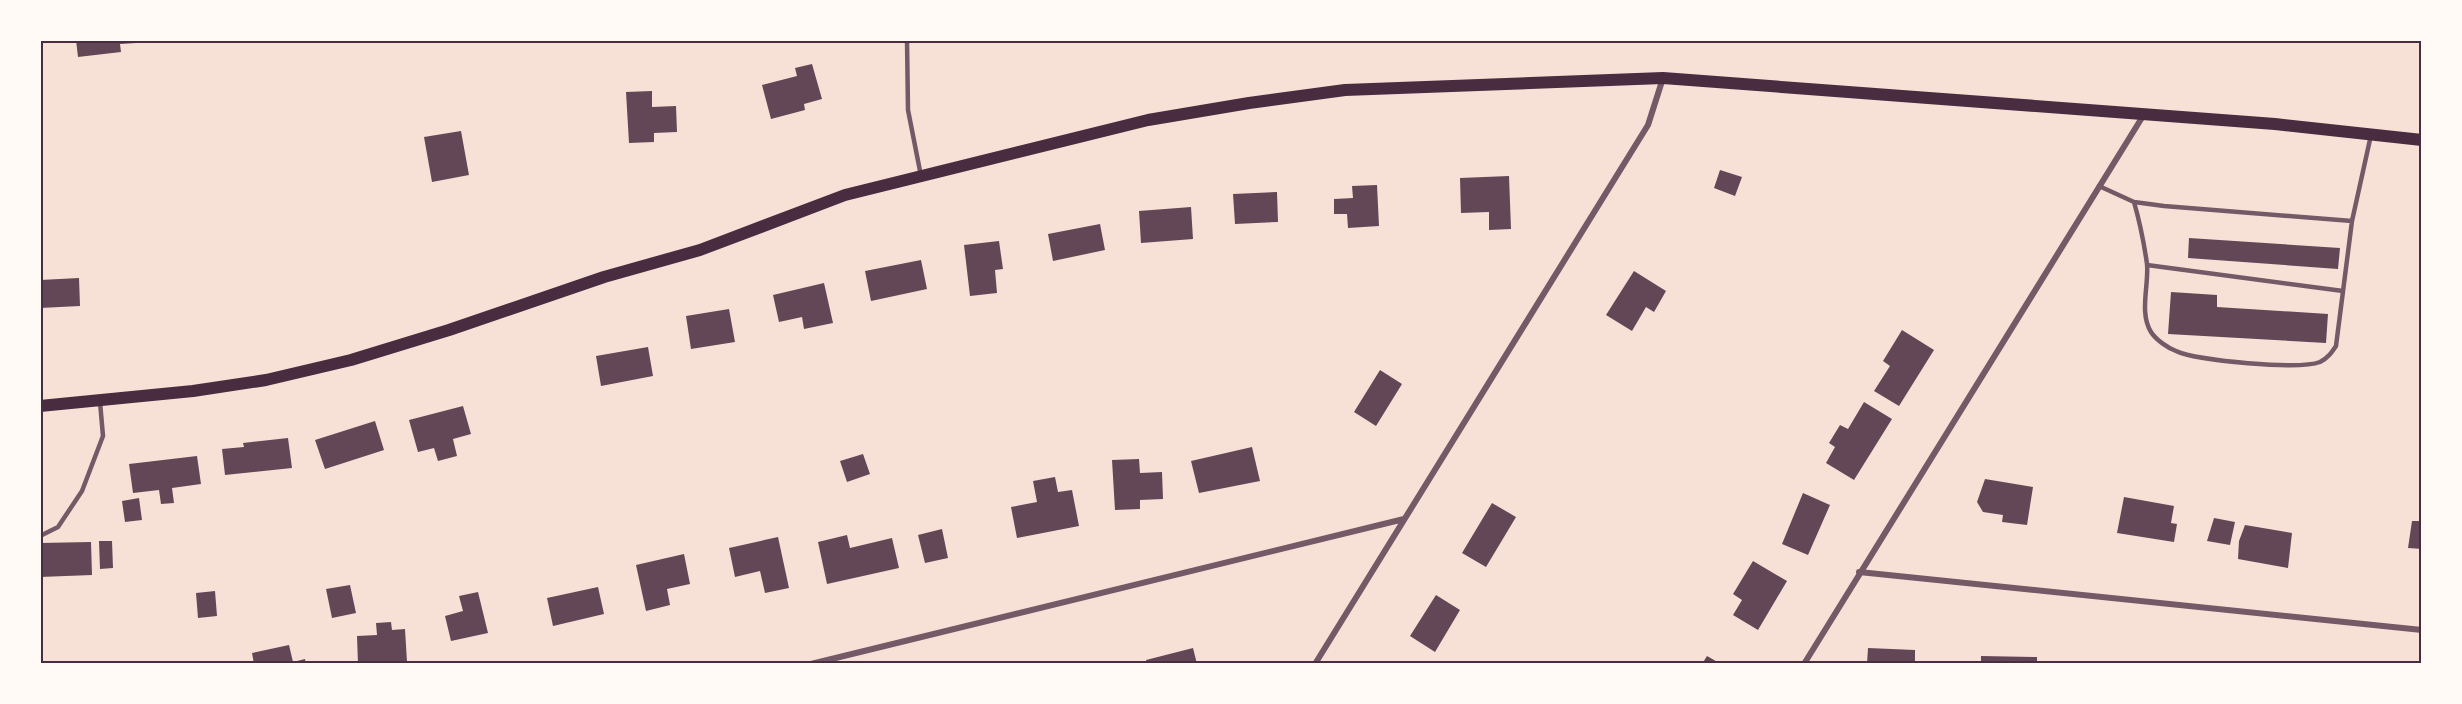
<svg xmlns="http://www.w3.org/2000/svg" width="2462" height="704" font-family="Figtree,sans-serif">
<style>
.building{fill:#644757}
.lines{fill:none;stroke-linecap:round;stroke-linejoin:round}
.service{stroke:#755966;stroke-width:4.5}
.minor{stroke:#755966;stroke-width:6}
.secondary{stroke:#4a2c40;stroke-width:12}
.neatline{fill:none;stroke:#4a2c40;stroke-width:2}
</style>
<rect width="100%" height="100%" fill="#f7e1d7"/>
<path class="building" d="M76 40H136V43L120 44 121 52 78 57Z
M812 64 822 99 804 104 805 110 771 119 762 85 797 76 795 68Z
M652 91V107L676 106 677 132 654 133V142L629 143 626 92Z
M461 131 469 175 432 182 424 137Z
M1720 170 1742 177 1735 196 1714 188Z
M1509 176 1511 229 1489 230V212L1461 213 1460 178Z
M1377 185 1379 226 1348 228 1347 214H1334V199L1353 198 1352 186Z
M1277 192 1278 222 1235 224 1233 194Z
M1191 207 1193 239 1141 243 1139 211Z
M1100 224 1105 250 1053 261 1048 234Z
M2189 238 2340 248 2338 269 2188 258Z
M999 241 1003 269 995 270 997 293 970 296 964 245Z
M921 260 927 289 871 301 865 271Z
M1634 271 1666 291 1654 312 1646 307 1632 331 1606 315Z
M79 278 80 306 40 308V280Z
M824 283 833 323 804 329 802 317 779 322 773 295Z
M2171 292 2217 295V307L2328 314 2326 343 2168 334Z
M729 309 735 342 691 349 686 316Z
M1902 330 1934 350 1899 406 1874 391 1890 366 1883 361Z
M648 347 653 376 601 386 596 356Z
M1380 370 1402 384 1376 426 1354 412Z
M1864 402 1892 419 1854 480 1826 463 1835 447 1829 443 1840 425 1848 429Z
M463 406 471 434 453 439 457 456 438 461 434 448 418 452 409 420Z
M375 421 384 450 325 469 315 440Z
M288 438 292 468 225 475 222 449 244 447 243 443Z
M1252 447 1260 481 1199 493 1191 461Z
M863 454 870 474 847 482 840 461Z
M197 456 201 484 172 488 174 503 161 504 159 490 133 493 129 464Z
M1139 459 1140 473 1162 472 1163 499 1140 500V509L1115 510 1112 460Z
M1055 477 1058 492 1072 490 1079 526 1017 538 1011 507 1037 502 1033 481Z
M1985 479 2033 487 2027 525 2002 522 2003 515 1983 512 1977 502Z
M1803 493 1830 505 1808 555 1782 544Z
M2124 497 2174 506 2171 523 2177 524 2174 542 2117 533Z
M139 498 142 520 125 522 122 501Z
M1492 503 1516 517 1486 567 1462 553Z
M2214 518 2235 522 2230 545 2207 541Z
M2412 521H2422V549L2408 548Z
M2245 525 2292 533 2288 568 2238 559 2239 541Z
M942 529 948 558 925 563 918 535Z
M847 535 850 548 892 538 899 568 827 584 818 542Z
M778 537 789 588 765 593 760 571 735 577 729 548Z
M99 541H112L113 568 100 569Z
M91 542 92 575 40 577V543Z
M684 554 690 584 667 589 670 605 646 611 636 565Z
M1753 561 1787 581 1758 630 1733 615 1742 600 1733 594Z
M350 585 356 613 332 618 326 589Z
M598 587 604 614 553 626 547 598Z
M215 591 217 616 198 618 196 593Z
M478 592 488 633 451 641 445 616 463 611 459 596Z
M1436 595 1460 610 1435 652 1410 636Z
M391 622 392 630 405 629 407 662 358 664 357 636 377 635 376 623Z
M289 645 293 662 305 659 306 664H254L252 653Z
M1193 648 1197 664H1147L1146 660Z
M1868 648 1915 650V664H1867Z
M1707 656 1721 664H1702Z
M1981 656 2037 657V664H1981Z"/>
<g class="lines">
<path class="service" d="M907 40 908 110 921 176
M2099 186 2134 202 2164 206 2352 221 2371 135
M2134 202C2140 223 2144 243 2147 264 2149 285 2139 313 2151 332 2156 340 2168 348 2176 351 2197 361 2299 370 2320 362 2328 358 2332 352 2336 346L2352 221
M2147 265 2343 291
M40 536 58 527 82 491 103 436 100 402"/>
<path class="minor" d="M1859 572 2422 630
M811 664 1404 519
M1315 664 1648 125 1663 78
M1804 664 2143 116"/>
<path class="secondary" d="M40 406 193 391 266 380 351 360 449 330 604 277 700 250 845 195 1148 120 1249 103 1345 90 1663 78 2275 124 2422 140"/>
</g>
<rect width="2462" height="704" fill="none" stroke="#fffaf5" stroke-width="84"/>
<rect x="42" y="42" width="2378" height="620" class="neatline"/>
</svg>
